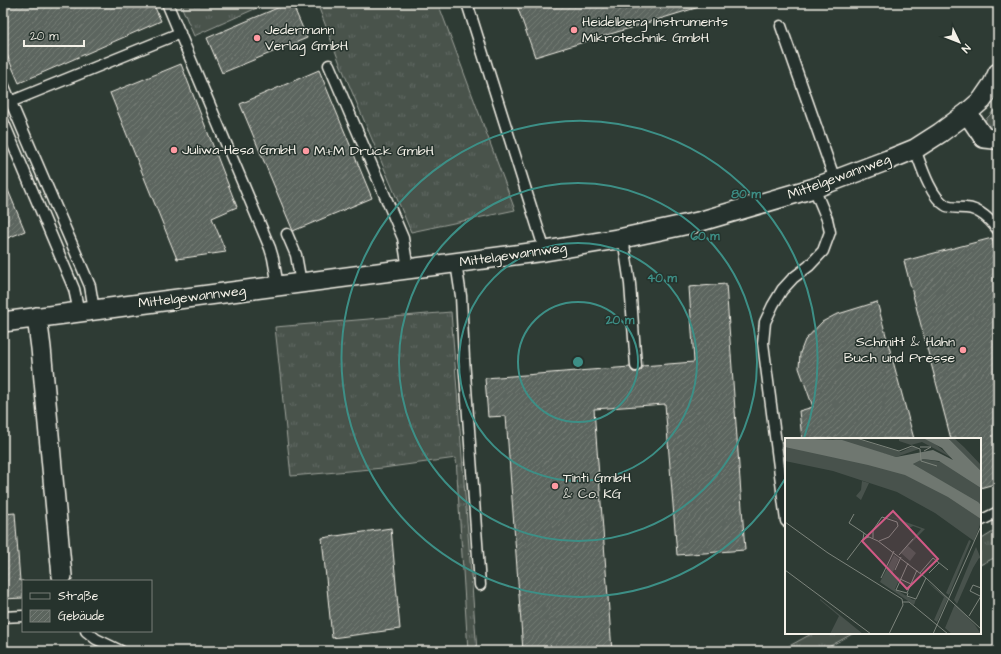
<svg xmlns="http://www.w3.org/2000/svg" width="1001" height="654" font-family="'Architects Daughter',sans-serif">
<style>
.grass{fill:url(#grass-tufts);stroke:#9ea29a}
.building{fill:url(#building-hatch);stroke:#f4f1e8}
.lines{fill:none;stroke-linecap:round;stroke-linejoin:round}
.service-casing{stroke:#f4f1e8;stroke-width:13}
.minor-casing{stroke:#f4f1e8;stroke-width:22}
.service{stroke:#26332d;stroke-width:10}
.minor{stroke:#26332d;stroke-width:19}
.ring{fill:none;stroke:#3d8f86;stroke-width:2}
.poi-dot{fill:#ff9aa2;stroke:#26332d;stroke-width:1.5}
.labels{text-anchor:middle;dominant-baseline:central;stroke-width:3;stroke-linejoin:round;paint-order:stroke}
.poi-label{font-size:14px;fill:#f4f1e8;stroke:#26332d;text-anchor:start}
.street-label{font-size:14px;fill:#f4f1e8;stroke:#26332d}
.inset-road{fill:none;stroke:#7d847c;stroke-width:1}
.view{fill:#d15985;fill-opacity:0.15;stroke:#d15985;stroke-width:2}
.inset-edge{fill:none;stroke:#f4f1e8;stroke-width:2}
.centre{fill:#3d8f86;stroke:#26332d;stroke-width:2}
.ring-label{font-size:12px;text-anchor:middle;font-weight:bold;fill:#3d8f86;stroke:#26332d;stroke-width:3;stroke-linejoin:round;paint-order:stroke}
</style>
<defs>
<pattern id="grass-tufts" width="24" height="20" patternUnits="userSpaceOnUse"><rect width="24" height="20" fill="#48524c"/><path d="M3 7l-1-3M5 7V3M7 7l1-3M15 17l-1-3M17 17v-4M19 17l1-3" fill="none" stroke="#636b66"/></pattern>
<pattern id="building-hatch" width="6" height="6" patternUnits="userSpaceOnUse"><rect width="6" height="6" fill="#5c655e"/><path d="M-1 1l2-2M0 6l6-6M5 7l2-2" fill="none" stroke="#747c75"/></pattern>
</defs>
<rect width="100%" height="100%" fill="#2e3b34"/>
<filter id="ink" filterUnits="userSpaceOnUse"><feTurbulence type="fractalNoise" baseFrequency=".025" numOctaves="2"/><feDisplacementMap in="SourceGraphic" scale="8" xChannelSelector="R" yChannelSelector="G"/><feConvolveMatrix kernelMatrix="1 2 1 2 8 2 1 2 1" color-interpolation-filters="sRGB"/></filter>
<g filter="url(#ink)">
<path class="grass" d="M180 3H268L194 36Z
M317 3H438L515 210 411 232 339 61Z
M998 106V131L989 132 981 125Z
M451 312 477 651H468L456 458 383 468 291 476 275 327Z
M998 529V556L980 565V540Z
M813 633H854L821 651H780Z"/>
<path class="building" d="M3 3H153L161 21 19 83 3 46Z
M289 3H292L307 38 222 73 207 38Z
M516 3H698L699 7 535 57Z
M181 64 237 207 212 218 226 252 177 259 110 93Z
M319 70 372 198 293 231 240 104Z
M3 178 25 231 3 240Z
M992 238 998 260V483L980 488V439H951L904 261Z
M726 284 745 550 677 555 665 404 594 409 612 651H523L506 416 488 417 485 378 630 367 633 372H637L642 369V366L694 362 689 287Z
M877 302 914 439H802L799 411 813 407 799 368 800 353 805 340 822 322 835 315Z
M15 513 20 581H23V598L3 599V514Z
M391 528 400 629 332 638 322 538Z"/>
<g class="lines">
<defs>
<path id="service" d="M167 3 270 248 273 258 278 286
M467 3 545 251
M781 26 835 180
M329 65 403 238 408 269
M3 84 90 286 94 310
M10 102 180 33
M3 121 74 289 79 312
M915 149C921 165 930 196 945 205 950 209 960 207 966 208 980 209 990 220 998 230
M287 234 296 255 301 283
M623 238 630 284 636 366
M456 263 461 296 464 359 480 585
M786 521 763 343 765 322 773 305 782 290 793 278 809 266 823 251 830 232 827 219 814 188
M980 521 998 512
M3 617 23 616
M86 631 96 639 121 651"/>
<path id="minor" d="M967 113 984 138 994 139 998 138
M37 317 41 348 62 576
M3 322 545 251 623 238 698 222 814 188 888 160 915 149 940 133 967 113 982 100 993 84 998 73"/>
</defs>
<use href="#service" class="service-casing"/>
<use href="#minor" class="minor-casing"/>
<use href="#service" class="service"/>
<use href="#minor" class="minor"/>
</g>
</g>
<g class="ring">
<circle cx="578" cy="362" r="60"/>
<circle cx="578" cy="362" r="119"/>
<circle cx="578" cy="362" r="179"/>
<path d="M785 479A238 238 0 1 1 804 438"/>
</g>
<g class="poi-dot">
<circle cx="574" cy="30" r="4"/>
<circle cx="257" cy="38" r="4"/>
<circle cx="174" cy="150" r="4"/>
<circle cx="306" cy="151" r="4"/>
<circle cx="963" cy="350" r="4"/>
<circle cx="555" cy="486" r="4"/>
</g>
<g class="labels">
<g class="poi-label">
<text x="582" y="22">Heidelberg Instruments<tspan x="582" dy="16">Mikrotechnik GmbH</tspan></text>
<text x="265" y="30">Jedermann<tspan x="265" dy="16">Verlag GmbH</tspan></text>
<text x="182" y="150">Juliwa-Hesa GmbH</text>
<text x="314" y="151">M+M Druck GmbH</text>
<text x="955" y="342" text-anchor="end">Schmitt &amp; Hahn<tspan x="955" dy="16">Buch und Presse</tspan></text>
<text x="563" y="478">Tinti GmbH<tspan x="563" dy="16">&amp; Co. KG</tspan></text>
</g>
<g class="street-label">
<text transform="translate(839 177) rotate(-20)">Mittelgewannweg</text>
<text transform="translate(513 255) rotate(-8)">Mittelgewannweg</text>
<text transform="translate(192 297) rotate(-7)">Mittelgewannweg</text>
</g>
</g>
<g transform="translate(785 438)">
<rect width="196" height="196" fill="#2e3b34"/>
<path d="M44 0H69L116 14 129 8 134 11 111 19ZM114 0H139L150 6 169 21 137 4 126 7 114 3ZM163 0H169L179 9 196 27V33ZM96 75 140 91 123 108 131 115 125 123 116 115 136 91 128 88 124 90 119 84ZM184 102 186 103 164 157 161 155ZM191 109 196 121 194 120 188 130 172 166 169 162ZM109 117 114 121 107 136 115 140 110 151 128 162 131 161 129 167 95 144ZM140 142 163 160 152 184 149 182 159 159ZM35 162V161L78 196H45L54 178Z" fill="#48524c"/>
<path d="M138 21 156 24 191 45 196 50V67L128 26ZM77 43 84 45 76 62 71 58 76 52Z" fill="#48524c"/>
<path d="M0 0 77 16 196 72V84L189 103 150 75 112 54 48 33 0 23Z" fill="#48524c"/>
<path d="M170 166 190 187 196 196H167L160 190Z" fill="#48524c"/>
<path d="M0 0 57 2 111 19 148 12 168 22 157 10 138 0H163L196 33V50L154 23 138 21 128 26 193 64 196 67V81L163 59 120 37 83 27 0 9Z" fill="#6f7770"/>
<path class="inset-road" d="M71 0 114 13 127 8 135 11M135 9H146L139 13M135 11 136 23 152 28M69 76 64 85 79 95M0 84 43 115 117 161 118 167 104 196M88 100V92L97 79 112 84 113 88 104 99 94 103M78 101 79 95 84 99M114 117 128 101M62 122 78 101 84 99 93 103 141 140 196 191M123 125 111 152 122 155 132 132M0 132 86 196M110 132 116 119M135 135 148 120 163 132M144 135 154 125M96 140 109 113M115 141 126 146M123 155 122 158 131 161 141 140M195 158 185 153 188 147 196 150M117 164H124L163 196M184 178 196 158M148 196 196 88"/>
<path class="view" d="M108 73 153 121 122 151 77 103Z"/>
<rect width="196" height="196" class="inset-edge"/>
</g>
<circle cx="578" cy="362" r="6" class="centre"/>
<g class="ring-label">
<text x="746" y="198">80 m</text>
<text x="705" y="240">60 m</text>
<text x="662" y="282">40 m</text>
<text x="620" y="324">20 m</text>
</g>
<rect width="1001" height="654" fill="none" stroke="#26332d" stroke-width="16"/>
<rect x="8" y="8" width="985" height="638" fill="none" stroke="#f4f1e8" stroke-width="1.5" filter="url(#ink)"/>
<rect x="22" y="580" width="130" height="52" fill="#26332d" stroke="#787f78"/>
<rect x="30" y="593" width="20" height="6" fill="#26332d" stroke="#787f78"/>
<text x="58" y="600" font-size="12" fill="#f4f1e8">Straße</text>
<rect x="30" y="610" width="20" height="12" fill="url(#building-hatch)" stroke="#787f78"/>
<text x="58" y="620" font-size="12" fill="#f4f1e8">Gebäude</text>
<g transform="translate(959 42) rotate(133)" stroke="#26332d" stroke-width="3" paint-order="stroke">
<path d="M0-3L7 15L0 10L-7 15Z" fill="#f4f1e8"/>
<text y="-6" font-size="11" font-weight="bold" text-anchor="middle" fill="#f4f1e8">N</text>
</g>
<path d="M24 40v6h60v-6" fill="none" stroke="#f4f1e8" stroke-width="2"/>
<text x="30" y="40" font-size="12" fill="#f4f1e8" stroke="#26332d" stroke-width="3" paint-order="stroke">20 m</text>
</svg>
